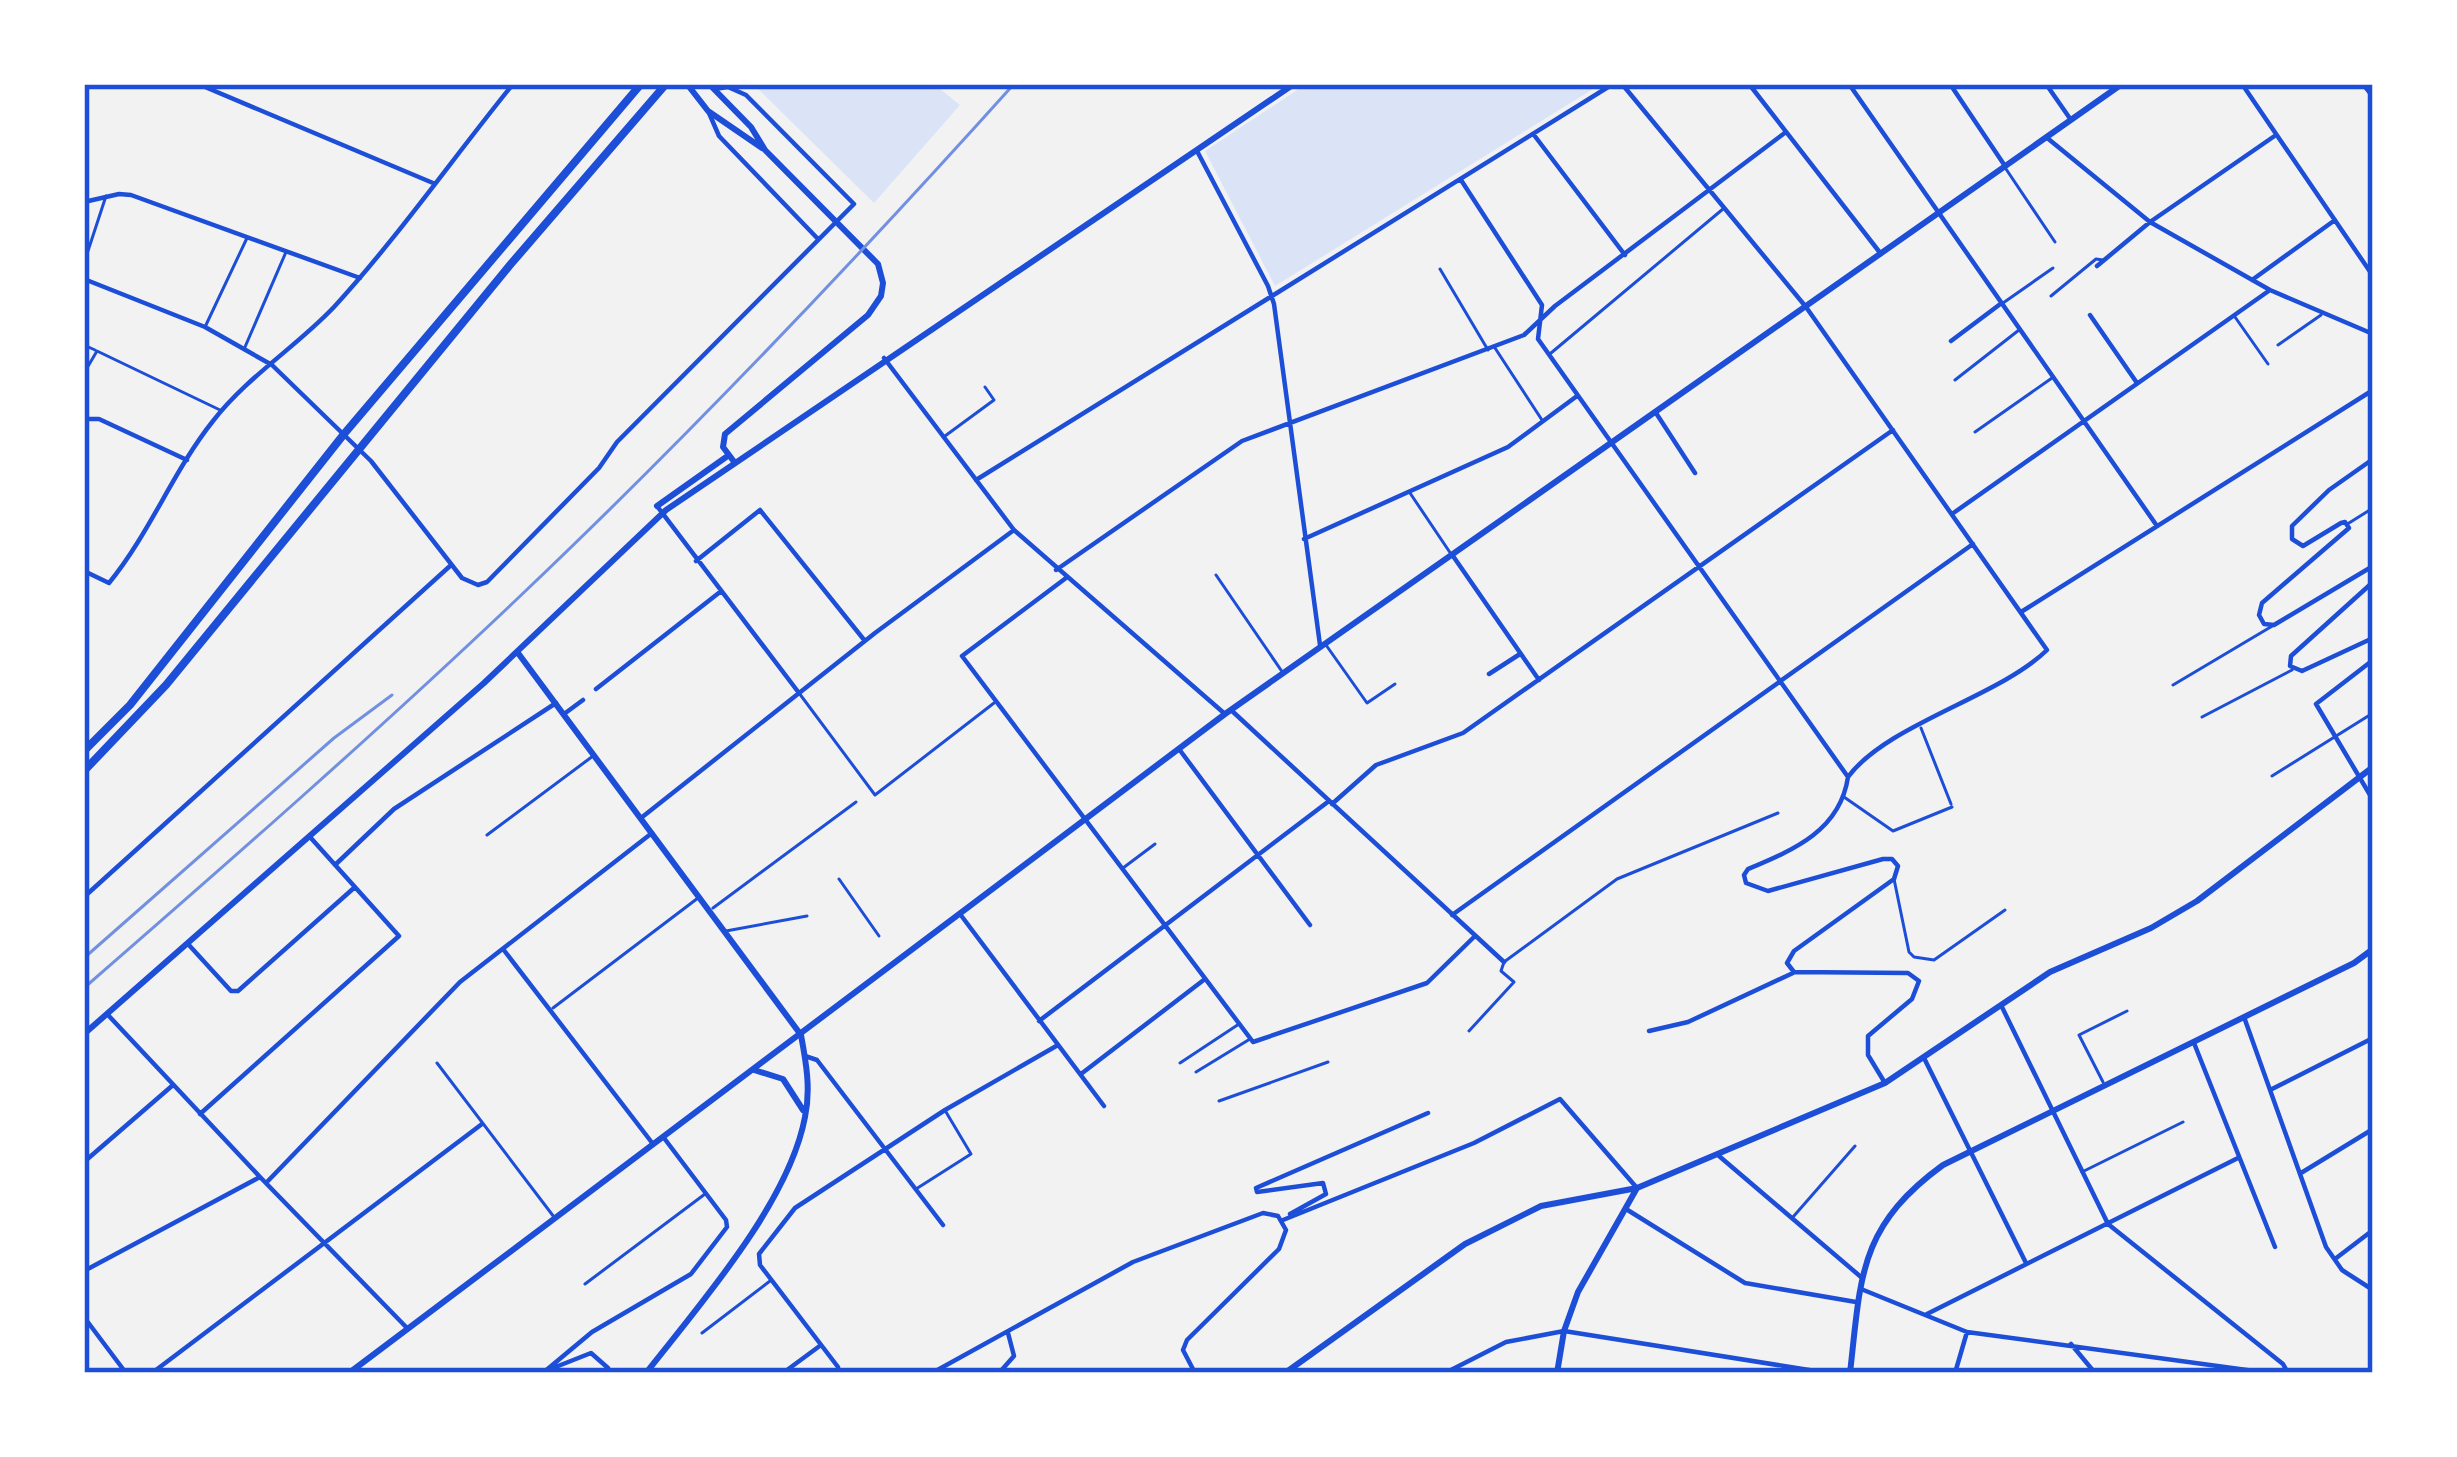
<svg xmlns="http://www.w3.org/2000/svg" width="2457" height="1457" font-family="'Titillium Web',sans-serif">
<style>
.green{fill:#dbe4f7}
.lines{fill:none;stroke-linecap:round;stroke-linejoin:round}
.service{stroke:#1d4ed8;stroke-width:3}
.minor{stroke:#1d4ed8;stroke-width:4.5}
.tertiary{stroke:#1d4ed8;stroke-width:6}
.secondary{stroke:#1d4ed8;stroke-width:6}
.primary{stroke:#1d4ed8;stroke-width:8}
.rail{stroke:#7290e2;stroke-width:3}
.neatline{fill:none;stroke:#1d4ed8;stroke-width:4.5}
</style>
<rect width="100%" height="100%" fill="#f2f2f2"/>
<path class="green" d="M753 84H934L960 105 874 203Z
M1306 84H1601L1275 286 1205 151Z"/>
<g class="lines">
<path class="service" d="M2362 84 2373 98
M2006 169 2055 242
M84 263 106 196
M1440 269 1488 350
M2051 296 2096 259 2103 260
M2003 303 2053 268
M2235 317 2268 364
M205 327 247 238
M84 345 95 350
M2278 345 2321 315
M245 347 286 252
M1495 348 1542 420
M1551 353 1723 209
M84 373 97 351 220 410
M1955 380 2019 330
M1975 432 2052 378
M945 436 994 400 985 387
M1410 493 1451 554
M2349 523 2373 508
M1216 575 1283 673
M1326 645 1367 703 1395 684
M2173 685 2274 625
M799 693 875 795 994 703
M2202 717 2292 670
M1921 728 1951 804
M2272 776 2373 713
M1844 797 1893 831 1952 807
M487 835 593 756
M1123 868 1155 844
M839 879 879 936
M1894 879 1909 952 1914 957 1934 960 2005 910
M713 908 856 802
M726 931 807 916
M553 1008 698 898
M1469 1031 1514 982 1501 971 1504 962 1617 879 1778 813
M437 1063 554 1217
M1180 1063 1239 1024
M1196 1072 1250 1039
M2103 1082 2079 1035 2127 1011
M1219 1101 1328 1062
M2082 1172 2183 1122
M916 1189 971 1154 946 1112
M1793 1217 1855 1146
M585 1284 705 1194
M702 1333 770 1281"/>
<path class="minor" d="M198 84 433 183
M1622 84 1806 307 2047 650C1999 697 1887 724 1848 777
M1749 84 1881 254
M1849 84 2157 526
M1950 84 2005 166
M2046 84 2071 120
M2242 84 2373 276
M709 113 719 136 818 239
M1534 135 1625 255
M2046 137 2150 222 2270 290 2373 334
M1197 151 1268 286 1274 304 1320 645
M1461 180 1542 305 1538 339 1848 777C1840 831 1793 850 1748 869L1744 875 1746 883 1768 891 1883 859H1892L1898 866 1894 879 1794 951 1787 963 1794 972 1908 973 1919 981 1912 999 1868 1036V1055L1885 1083
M84 202 119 194 131 195 360 278
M2097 266 2150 222 2276 135
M84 279 205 327 272 365 371 461 462 578 478 585 487 582 599 468 617 442 854 204 746 95 728 87 714 89
M2252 280 2335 220
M2090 315 2137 383
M1951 341 1999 305
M884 358 1014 530 1225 714
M1656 413 1695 473
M84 419H99L187 460
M2373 459 2329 490 2292 526V539L2303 546 2341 523 2345 522 2349 528 2262 603 2259 615 2264 624 2274 625 2373 566
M976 480 1613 84
M657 506 799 693
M1952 514 2270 290
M1304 539 1508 447 1577 396
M1453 556 1539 680
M696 561 760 510 865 641
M1056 570 1242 441 1524 335 1555 306 1786 132
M84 571 109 583C150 533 173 471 213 421 247 377 296 347 334 307 398 237 453 158 513 84
M1066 578 962 656 1253 1042 1427 983 1475 936
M2373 582 2291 656 2290 666 2302 671 2373 638
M2021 612 2373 390
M2373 660 2316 704 2373 800
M1489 674 1520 654
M596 689 720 592
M1231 710 1504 962
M564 714 583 700
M1179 749 1310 925
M1332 804 1376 765 1463 733 1893 430
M641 818 875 633 1014 530
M335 865 394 809 556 703
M84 897 450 566
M960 914 1104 1106
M1452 915 1973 544
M188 944 231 991H238L355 887
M503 949 653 1144
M2001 1005 2108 1224 2283 1364 2288 1373
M108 1015 260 1177
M2244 1017 2326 1247 2342 1270 2373 1290
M1039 1021 1329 801
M1649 1031 1688 1022 1793 973
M2194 1043 2275 1247
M805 1056 817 1060 943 1225
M1924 1058 2026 1263
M1081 1074 1205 979
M2270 1090 2373 1038
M200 1114 399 936 310 837
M1719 1156 1861 1277
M84 1162 173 1085
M2301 1173 2373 1129
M266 1183 460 982 652 833
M1626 1209 1745 1283 1856 1302
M1290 1214 1326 1194 1323 1183 1257 1192 1256 1188 1428 1113
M1283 1220 1474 1143 1560 1099 1637 1188
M2335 1259 2373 1230
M84 1271 260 1177 408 1329
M1861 1289 1967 1332 2269 1373
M1927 1314 2238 1158
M84 1317 126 1373
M2071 1344 2095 1373
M838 1367 760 1265 759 1254 795 1208 945 1110 1058 1045
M548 1370 591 1353 608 1368
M544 1372 592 1332 691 1274 727 1227 726 1220 664 1138
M152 1373 482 1124
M783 1373 821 1345
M932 1373 1133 1262 1263 1213 1278 1216 1286 1230 1279 1249 1187 1340 1183 1350 1195 1373
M999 1373 1014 1356 1008 1333
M1445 1373 1506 1342 1564 1331 1828 1373
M1955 1373 1967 1332"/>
<path class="tertiary" d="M687 84 708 111 762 148
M709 84 751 127 765 150 878 264 883 283 881 296 868 315 725 434 723 447 735 463
M657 506 729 455
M518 653 801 1035C806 1062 811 1089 805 1117 789 1203 700 1304 646 1373
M84 1034 484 683 666 510 1294 84
M754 1070 783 1079 803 1110
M1285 1373 1465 1244 1541 1206 1637 1188 1885 1083 2050 972 2151 928 2197 901 2373 767
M1557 1373 1564 1331 1578 1292 1637 1188
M1850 1373C1861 1277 1858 1227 1943 1165L2354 963 2373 949"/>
<path class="secondary" d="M349 1373 1225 714 2122 84"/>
<path class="primary" d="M84 751 130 705 344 434 641 84
M84 771 166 685 510 265 666 84"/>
<path class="rail" d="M84 958 334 738 392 695
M84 988C230 861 376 733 516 600 690 435 854 262 1014 84"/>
</g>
<rect width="2457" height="1457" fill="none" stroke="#ffffff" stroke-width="174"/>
<rect x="87" y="87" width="2283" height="1283" class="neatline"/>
</svg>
